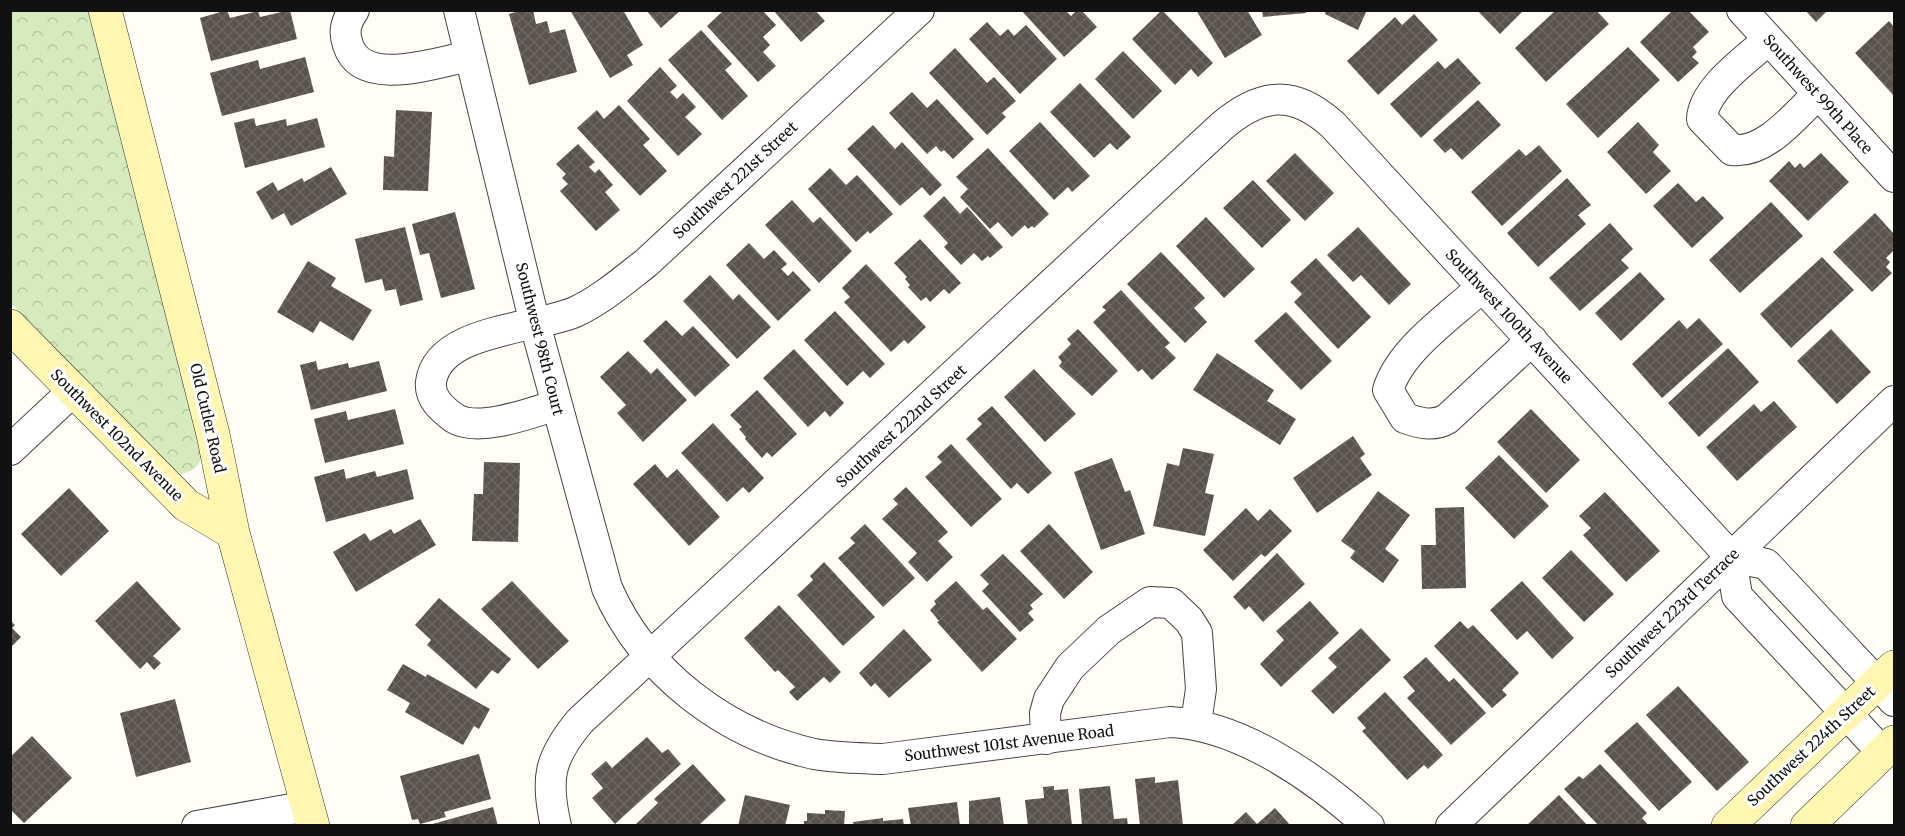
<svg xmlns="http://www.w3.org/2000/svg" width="1905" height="836" font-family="Merriweather,serif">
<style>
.park{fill:url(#park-crowns)}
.building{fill:url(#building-cross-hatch)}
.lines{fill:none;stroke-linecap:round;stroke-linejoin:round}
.street-casing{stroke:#444;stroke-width:32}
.secondary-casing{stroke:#333;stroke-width:34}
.street{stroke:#fff;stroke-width:30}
.secondary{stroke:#fff6b0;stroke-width:33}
.labels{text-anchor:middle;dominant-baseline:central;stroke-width:6;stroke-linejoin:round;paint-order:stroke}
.street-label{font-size:15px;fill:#111;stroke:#fff}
</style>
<defs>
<pattern id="park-crowns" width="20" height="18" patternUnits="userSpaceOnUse" patternTransform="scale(1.5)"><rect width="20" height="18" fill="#d5ebbd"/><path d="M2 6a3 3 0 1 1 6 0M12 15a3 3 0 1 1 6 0" fill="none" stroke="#b6c8a1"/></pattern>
<pattern id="building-cross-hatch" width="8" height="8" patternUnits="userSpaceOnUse" patternTransform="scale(1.5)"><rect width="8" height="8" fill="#5a524d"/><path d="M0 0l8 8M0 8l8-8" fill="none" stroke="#6d6662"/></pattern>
</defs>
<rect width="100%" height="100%" fill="#fffdf5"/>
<path class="park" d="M11 11H89L202 454C200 466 193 471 182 474L172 468 11 303Z"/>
<path class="building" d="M227 10 230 18 258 11 260 17 290 10 297 39 211 61 200 18Z
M522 10H533L536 24 547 21 550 33 565 29 577 72 529 85 509 14Z
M570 10H623L643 45 627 55 633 65 610 78Z
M646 10H681L661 28Z
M724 10H762L776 25 763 37 770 45 763 52 776 66 758 82 707 26Z
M773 10H815L825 21 801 42Z
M1021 10H1065L1071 16 1077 10H1081L1097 27 1064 57Z
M1162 10 1213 63 1198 77 1191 69 1175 85 1132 39Z
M1196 10H1247L1262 35 1225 58Z
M1262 10H1306V13L1263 17Z
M1326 10H1367L1358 30 1325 14Z
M1477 10H1524L1500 34Z
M1556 10H1596L1609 24 1546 82 1515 48Z
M1673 10H1688L1709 32 1693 47 1697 52 1692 57 1699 63 1678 82 1640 42Z
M1805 10H1828L1816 22Z
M1414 14 1438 40 1378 95 1347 61 1395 17 1402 25Z
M1889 21 1894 27V96L1855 53Z
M987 22 1000 36 1008 29 1014 36 1026 25 1057 59 1020 94 969 39Z
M701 30 732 64 725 70 748 96 722 120 668 60Z
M1628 47 1660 80 1598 138 1566 104Z
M955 48 987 83 994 77 1016 101 1002 113 1006 117 987 135 929 73Z
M1123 51 1162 91 1133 119 1095 79Z
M305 57 314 92 222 116 210 73 258 60 260 69Z
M1458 58 1481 83 1421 138 1390 104 1438 61 1445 69Z
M660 67 677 86 670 92 677 99 683 93 696 107 685 117 702 134 678 156 627 101Z
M1080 83 1131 137 1117 150 1110 143 1094 158 1050 112Z
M912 92 927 108 937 99 974 139 953 159 944 150 941 152 936 146 927 154 889 113Z
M1478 100 1501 125 1462 160 1451 148 1445 153 1433 140Z
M619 105 650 139 643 145 667 171 640 196 577 128 597 110 604 119Z
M396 110 432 112 428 191 383 190 384 156 394 157Z
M254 118 256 126 286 119 287 126 317 118 325 147 245 168 234 123Z
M1040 122 1090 176 1072 192 1068 187 1054 200 1009 151Z
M1638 122 1659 145 1653 152 1671 171 1646 194 1607 152Z
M873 125 895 149 902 142 942 185 930 196 922 187 900 206 847 149Z
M578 144 595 162 589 167 595 173 599 169 613 185 605 192 620 210 596 231 560 191 568 184 562 178 566 174 556 164Z
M1539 145 1562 171 1502 226 1471 192 1519 149 1526 156Z
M988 148 1049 214 1034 228 1032 226 1028 229 1025 225 1012 237 998 222 990 229 960 197 968 189 956 177Z
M1295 153 1334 193 1305 221 1266 181Z
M1821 153 1849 182 1808 221 1769 181 1789 161 1795 168 1800 163 1804 168Z
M331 167 347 194 291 226 284 213 272 220 256 192 273 182 278 191 302 178 304 182Z
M830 168 846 185 857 175 893 214 870 234 868 231 856 242 808 189Z
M1567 178 1591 205 1578 215 1586 224 1538 267 1507 233Z
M1253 180 1291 220 1262 248 1223 208Z
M1678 183 1696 202 1703 196 1724 218 1692 248 1653 206Z
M944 196 960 214 967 207 1003 247 990 258 988 256 982 261 974 253 961 265 944 247 948 243 923 216Z
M792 200 813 223 820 217 852 251 819 283 765 225Z
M1771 202 1803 236 1740 293 1709 260Z
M455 212 475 289 441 298 429 253 420 255 412 224Z
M1875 213 1894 234V250L1886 258 1890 262 1886 267 1892 273 1872 292 1833 252Z
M1206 217 1255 269 1224 298 1176 246Z
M1610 223 1633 249 1621 260 1629 268 1580 311 1549 278Z
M405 227 423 300 400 306 396 289 385 291 382 279 365 283 355 239Z
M1358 227 1411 284 1389 305 1361 275 1353 282 1327 255Z
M920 239 961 283 949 294 944 289 930 302 926 297 921 301 908 287 910 285 905 279 907 277 894 263Z
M749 243 764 259 774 250 787 264 781 269 788 276 793 271 811 290 778 321 726 265Z
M1161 252 1205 298 1194 308 1207 322 1185 343 1127 284Z
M1822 257 1854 290 1791 348 1760 314Z
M1316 258 1371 317 1338 349 1294 302 1302 294 1290 282Z
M308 261 336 278 331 286 372 310 353 341 320 321 313 333 277 312Z
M866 264 926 327 908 344 904 340 891 352 844 302 850 297 842 288Z
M1640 272 1665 299 1621 341 1595 313Z
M710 275 733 300 739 294 771 327 737 359 683 301Z
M1121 290 1170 343 1165 347 1176 358 1152 380 1142 369 1138 372 1093 322 1106 310 1102 307Z
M835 311 885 364 870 378 863 371 847 386 804 340Z
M1286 312 1332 361 1301 390 1254 341Z
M1699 318 1723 344 1662 398 1632 364 1679 320 1687 329Z
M666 320 682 336 693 326 730 365 695 397 643 341Z
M1078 329 1118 371 1092 396 1059 366 1062 362 1058 357 1071 344 1067 339Z
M1831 329 1871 372 1837 404 1797 361Z
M1728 348 1759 382 1699 437 1668 403Z
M794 349 844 403 830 417 825 411 808 427 763 378Z
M628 351 651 374 657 368 687 400 643 442 617 413 626 405 600 377Z
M1217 353 1274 390 1267 401 1296 419 1280 445 1193 390Z
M316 361 318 370 348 363 349 368 379 361 387 391 311 410 300 365Z
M1034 369 1076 414 1045 442 1004 397Z
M757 390 797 434 772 457 767 452 762 458 745 439 746 437 739 429 742 427 730 415Z
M1774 401 1797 427 1737 481 1706 447 1754 404 1761 412Z
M992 406 1052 473 1028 494 1017 483 1011 489 966 439 982 424 977 419Z
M395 409 404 444 325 463 314 419 346 411 348 420Z
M1531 409 1580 460 1546 493 1497 442Z
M713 423 764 478 749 493 743 487 727 502 681 453Z
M1353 436 1365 454 1360 458 1372 475 1317 513 1293 478Z
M951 444 1002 499 971 527 925 477 942 462 937 457Z
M1183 448 1214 454 1205 493 1214 495 1205 536 1153 526 1167 463 1179 466Z
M1499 455 1549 506 1514 539 1465 488Z
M1112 458 1125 492 1130 490 1145 534 1101 550 1074 472Z
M484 462 520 463 518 542 472 541 474 494H483Z
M655 464 667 478 677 469 720 517 689 546 633 484Z
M344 469 346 479 375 471 377 477 407 469 414 499 326 522 314 477Z
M906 487 948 532 938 541 953 557 927 582 908 562 917 553 882 519 898 504 893 499Z
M69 488 109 531 61 576 21 534Z
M1378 491 1410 515 1385 549 1399 560 1383 583 1350 558 1355 551 1341 541Z
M1605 492 1660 551 1626 582 1583 535 1591 528 1579 516Z
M1464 507 1466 588 1422 589 1421 545H1436L1435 508Z
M1246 508 1258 521 1270 509 1292 531 1265 557 1261 554 1233 581 1203 550Z
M420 519 436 545 356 592 333 552 365 533 370 541 391 529 394 534Z
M865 524 915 578 883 607 838 558 855 543 850 538Z
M1049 524 1093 572 1064 599 1020 551Z
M1571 550 1614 594 1584 622 1542 578Z
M1277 553 1305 584 1263 622 1249 606 1245 610 1233 597Z
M1003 554 1043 594 1030 605 1033 609 1028 613 1034 620 1020 632 982 591 989 584 980 575Z
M824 562 875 617 843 646 797 595 813 580 810 576Z
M137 581 181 629 153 656 161 663 154 670 147 662 140 669 95 621Z
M512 581 569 641 538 669 481 609Z
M956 581 983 610 987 607 1017 639 982 672 937 622 939 621 930 610 936 604 934 601Z
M1522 581 1574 638 1552 659 1527 631 1517 640 1490 610Z
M439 598 511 659 498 674 492 670 476 689 427 645 431 640 415 625Z
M1310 601 1339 633 1281 687 1260 664 1284 640 1276 631Z
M779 605 841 672 830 683 824 677 797 701 789 692 795 687 778 670 775 672 744 638Z
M10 620 15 625 12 628 21 637 10 648Z
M1460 621 1468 629 1473 625 1519 673 1502 690 1507 695 1492 708 1434 646Z
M1361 628 1391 660 1333 714 1311 691 1337 667 1328 658Z
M904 629 932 660 889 698 875 683 871 687 859 673Z
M1426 657 1449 682 1454 678 1486 713 1451 745 1407 698 1415 691 1403 677Z
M403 664 426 677 427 674 490 709 479 729 474 726 463 745 405 712 410 703 387 690Z
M1678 686 1749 762 1717 791 1646 715Z
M1385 692 1443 755 1428 769 1424 765 1407 780 1362 731 1366 728 1357 718Z
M175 699 191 762 136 777 120 713Z
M1637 722 1692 782 1659 811 1604 751Z
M32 736 72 778 24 823 10 809V757Z
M647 737 662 753 668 749 681 764 615 824 592 798 603 788 591 774 606 761 612 768Z
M479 754 491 799 444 812 446 817 420 824 418 819 412 820 400 776Z
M693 764 726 800 698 826H634L658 803 654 799Z
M1600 764 1647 813 1642 818 1649 826H1599L1564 789 1579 776 1583 779Z
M1155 777V783L1178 780 1183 826H1140L1135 779Z
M1054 786V790L1068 789 1072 826H1028L1025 800 1044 798 1043 787Z
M1110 786 1114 819 1127 818 1128 826H1082L1079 789Z
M745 795 790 805 785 826H738Z
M1559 795 1588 826H1526L1542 811Z
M1000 797 1004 826H969V801Z
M957 802 960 826H911L908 808Z
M493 807 498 826H429V825Z
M1275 808 1291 826H1231L1246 812 1257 824Z
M825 810 845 811 844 826H804V821H807V813L825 814Z
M883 818V821L903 819 904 826H854L853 822Z"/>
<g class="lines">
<defs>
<path id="street" d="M354 10C346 22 343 31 348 45 362 89 437 62 470 56
M459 10 535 324 607 588C644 673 725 734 814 754 836 758 861 758 883 759L1170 722C1241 725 1317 779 1369 826
M1742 10 1894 177
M1768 40C1747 59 1703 89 1702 119L1732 150C1766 154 1795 115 1818 94
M1481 288C1450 316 1400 350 1388 390L1405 418C1419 423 1433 427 1447 419L1532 340
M556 405C531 413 478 433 454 418 442 409 429 398 431 382 438 329 536 329 575 312 601 300 624 280 646 263L919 10
M10 450 73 391
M1731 557 1737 596 1883 753
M1046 739 1045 713 1049 699 1070 667 1109 630 1150 602 1171 603 1189 620 1197 633 1201 689 1196 723
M197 826 308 806
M556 826C545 779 549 758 580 721L1222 126C1262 92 1294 90 1333 125L1731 557 1766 564 1894 701
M1451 826 1894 401"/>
<path id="secondary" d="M105 10 213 434 233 533 313 826
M10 326 186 505 233 533
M1728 826 1894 667
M1807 826 1894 742"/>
</defs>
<use href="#street" class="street-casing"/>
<use href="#secondary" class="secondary-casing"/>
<use href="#street" class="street"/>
<use href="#secondary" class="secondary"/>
</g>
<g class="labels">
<g class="street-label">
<text transform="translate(1818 94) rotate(48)">Southwest 99th Place</text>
<text transform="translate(735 180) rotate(-43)">Southwest 221st Street</text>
<text transform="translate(1509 316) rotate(47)">Southwest 100th Avenue</text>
<text transform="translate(540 339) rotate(76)">Southwest 98th Court</text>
<text transform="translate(208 418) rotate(77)">Old Cutler Road</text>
<text transform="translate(901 426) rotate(-43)">Southwest 222nd Street</text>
<text transform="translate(117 435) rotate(45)">Southwest 102nd Avenue</text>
<text transform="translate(1672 613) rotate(-44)">Southwest 223rd Terrace</text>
<text transform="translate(1009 743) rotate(-7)">Southwest 101st Avenue Road</text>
<text transform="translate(1811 746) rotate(-43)">Southwest 224th Street</text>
</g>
</g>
<rect width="1905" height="836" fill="none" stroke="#111111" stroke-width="24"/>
</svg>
